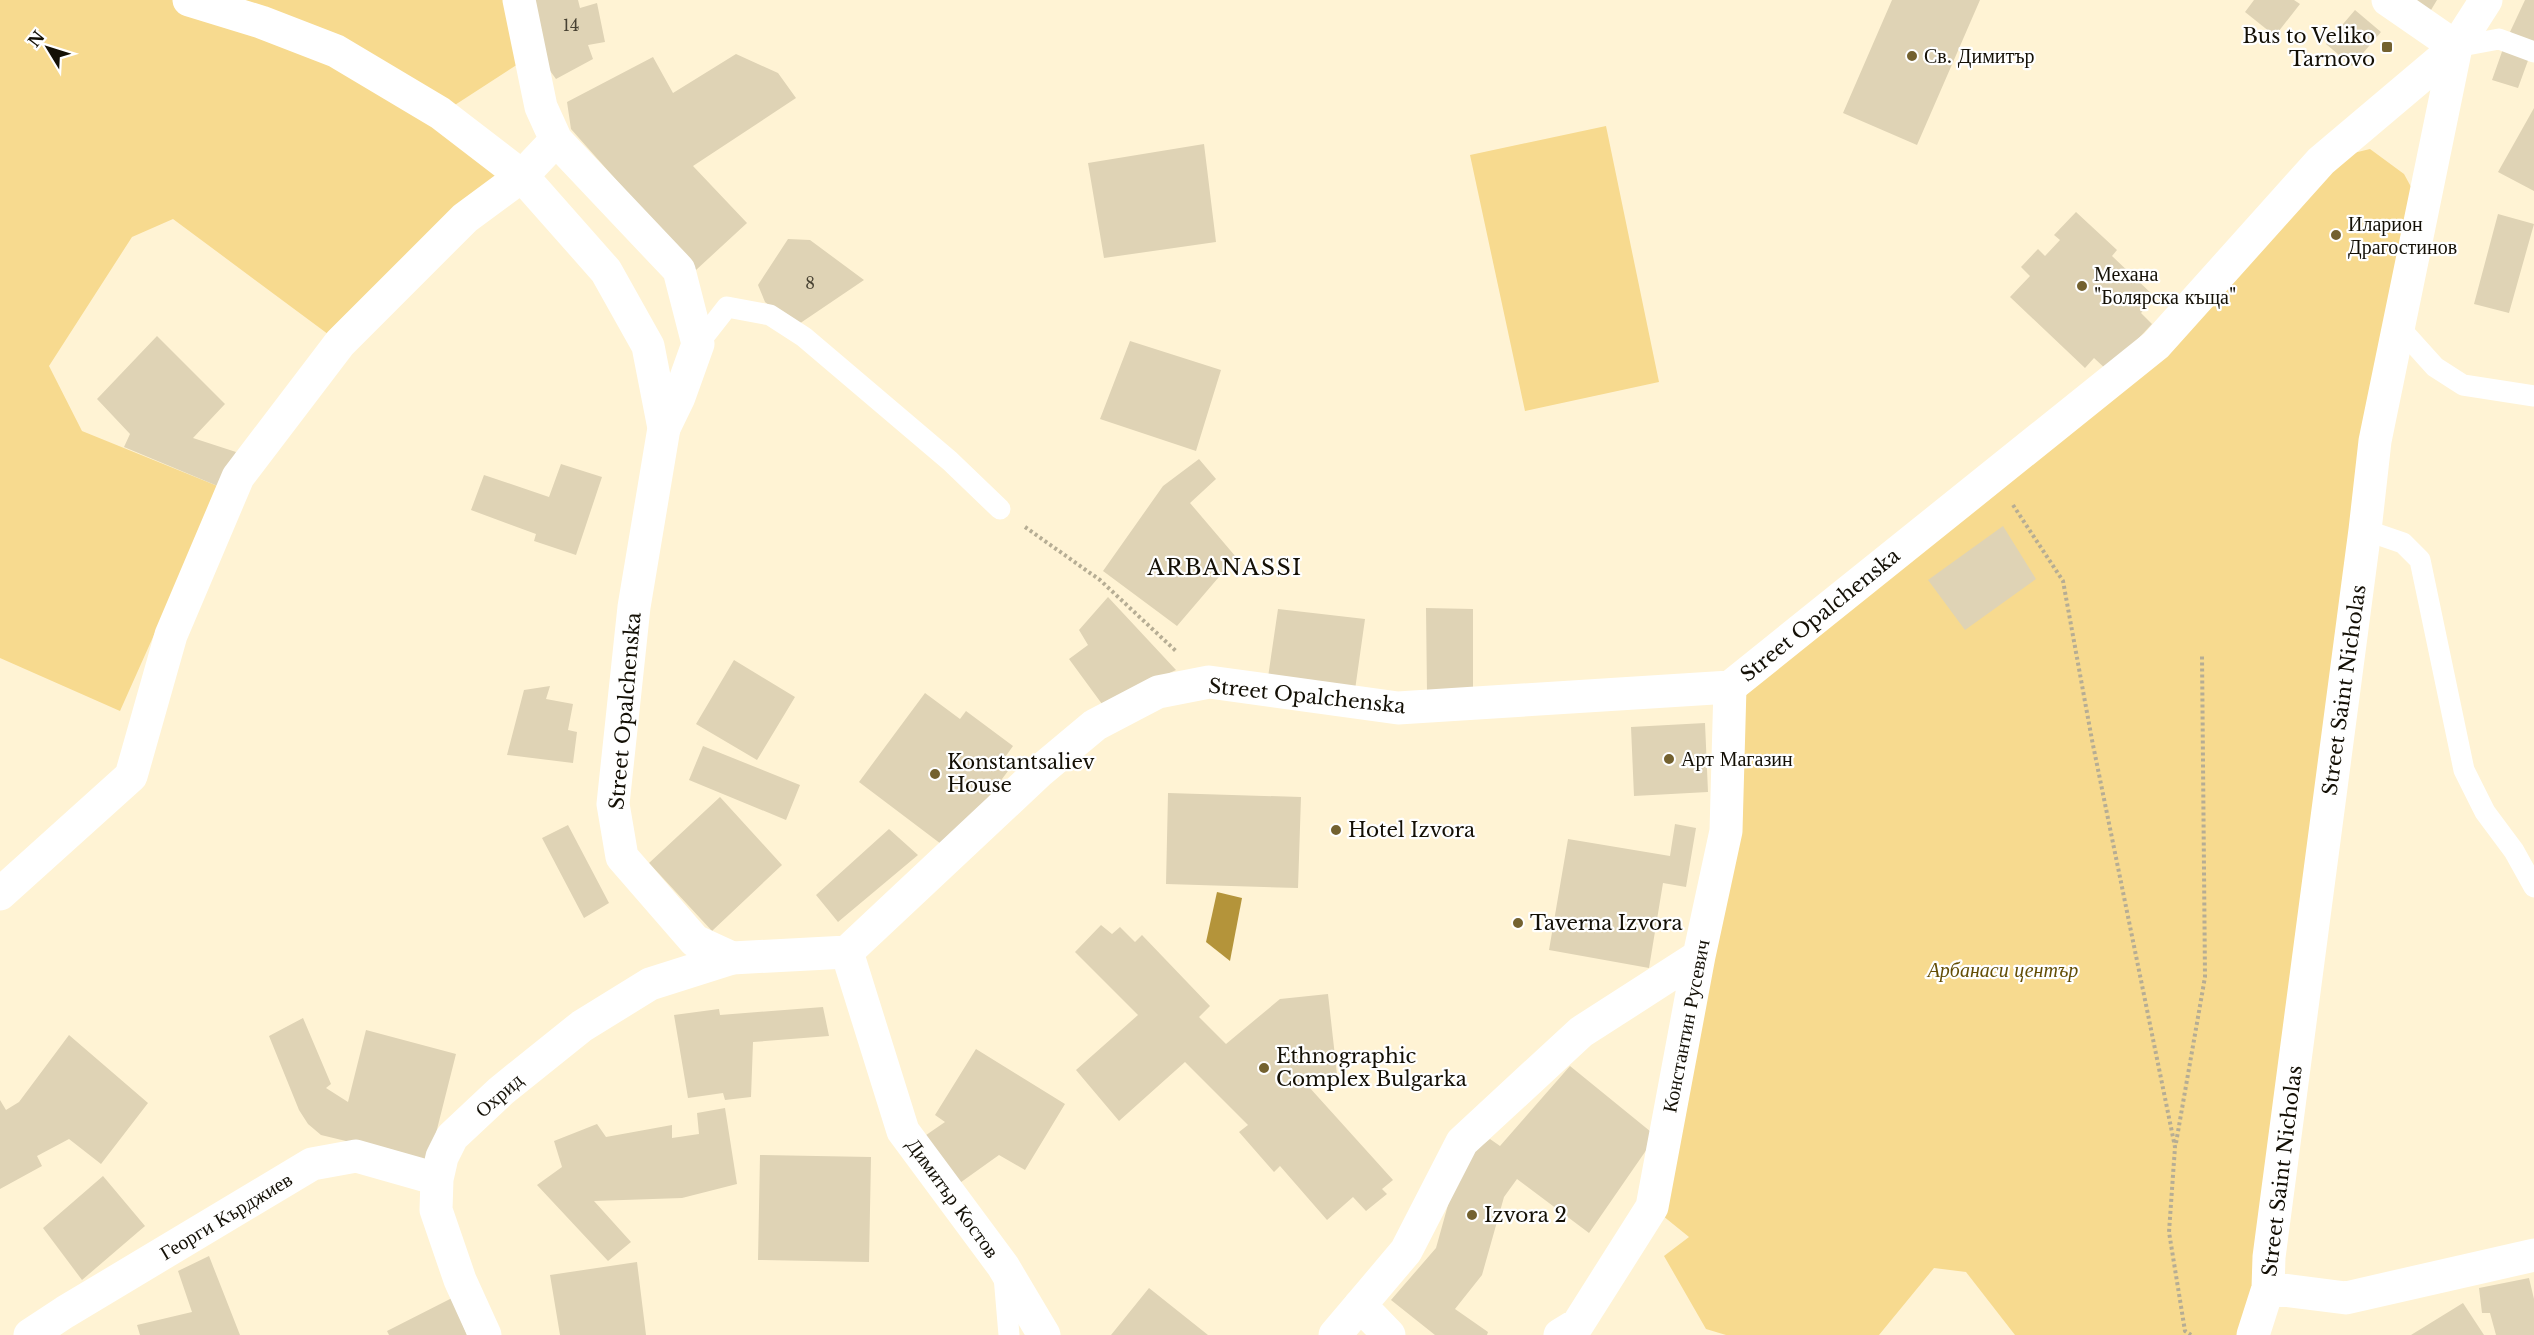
<svg xmlns="http://www.w3.org/2000/svg" width="2534" height="1335" font-family="'Libre Baskerville',serif">
<style>
.green{fill:#f7da8f}
.water{fill:#b4943a}
.building{fill:#dfd3b5}
.lines{fill:none;stroke-linecap:round;stroke-linejoin:round}
.path{stroke:#b6ad94;stroke-width:4;stroke-dasharray:3 3;stroke-linecap:butt}
.service{stroke:#fff;stroke-width:21}
.minor{stroke:#fff;stroke-width:33}
.tertiary{stroke:#fff;stroke-width:33}
.poi-dot{fill:#73612f;stroke:#fff;stroke-width:2}
.labels{text-anchor:middle;dominant-baseline:central;stroke-width:4.5;stroke-linejoin:round;paint-order:stroke}
.number-label{font-size:16px;fill:#474132}
.poi-label{font-size:20px;fill:#141006;stroke:#fff;text-anchor:start}
.street-label{font-size:20px;fill:#141006;stroke:#fff}
.park-label{font-size:20px;font-style:italic;fill:#644e05;stroke:#fff}
.quarter-label{font-size:22px;letter-spacing:1.5px;fill:#141006;stroke:#fff}
</style>
<rect width="100%" height="100%" fill="#fff3d4"/>
<path class="green" d="M0 0H519L529 57 441 114 522 176 340 343 173 219 132 237 49 366 82 431 220 487 120 711 0 658Z
M1606 126 1659 382 1525 411 1470 155Z
M2370 149 2404 174 2422 207 2253 1335H2015L1966 1272 1934 1268 1879 1335H1726L1706 1329 1664 1256 1689 1237 1652 1207 1699 956 1730 687 2156 345 2321 161Z"/>
<path class="water" d="M1217 892 1242 898 1230 961 1206 942Z"/>
<path class="building" d="M535 0H578L580 8 597 3 605 42 588 45 593 59 556 79 548 68Z
M1892 0H1980L1917 145 1843 113Z
M2254 0H2294L2300 4 2275 36 2245 12Z
M2403 0H2437L2428 15Z
M2525 0H2534V47L2510 32Z
M2355 10 2381 32 2352 66 2326 44Z
M2504 46 2530 55 2518 88 2492 80Z
M736 54 778 73 796 98 693 166 747 223 696 270 571 129 567 102 653 57 673 93Z
M2534 108V191L2498 172Z
M1204 144 1216 242 1104 258 1088 163Z
M2076 212 2117 250 2112 256 2155 297 2141 313 2152 324 2108 371 2094 358 2085 368 2010 297 2030 276 2021 267 2038 249 2045 256 2060 240 2054 235Z
M2498 214 2534 224 2509 313 2474 304Z
M788 239 810 240 864 280 796 326 765 302 758 285Z
M157 336 225 404 193 438 236 452 220 487 124 447 130 434 97 399Z
M1130 341 1221 370 1196 451 1100 419Z
M1199 459 1216 479 1190 503 1236 557 1177 626 1103 571 1163 486Z
M561 464 602 477 576 555 534 541 536 534 471 510 484 475 549 497Z
M2003 526 2036 579 1965 630 1928 580Z
M1108 597 1176 670 1102 704 1069 659 1088 645 1079 630Z
M1426 608 1473 609V696L1427 693Z
M1278 609 1365 619 1354 697 1267 684Z
M734 660 795 697 757 760 696 724Z
M550 686 546 699 573 704 568 730 577 732 573 763 507 755 524 690Z
M925 693 960 719 966 711 1013 746 1003 760 1011 767 949 850 859 782Z
M1705 723 1708 792 1634 796 1631 727Z
M703 746 800 785 786 820 689 780Z
M1168 793 1301 797 1298 888 1166 884Z
M720 797 782 865 712 931 649 863Z
M1675 824 1696 828 1686 887 1663 883 1649 968 1549 950 1568 839 1670 856Z
M568 825 609 903 584 918 542 838Z
M889 829 918 855 838 922 816 895Z
M1101 925 1112 934 1120 927 1135 942 1142 935 1210 1006 1199 1017 1226 1044 1280 999 1328 994 1337 1074 1300 1077 1393 1180 1382 1189 1387 1194 1366 1211 1353 1197 1327 1220 1280 1166 1274 1172 1239 1132 1248 1125 1185 1062 1119 1121 1076 1070 1138 1015 1075 952Z
M823 1007 829 1036 753 1042 751 1097 725 1100 723 1093 688 1098 674 1015 719 1009 720 1015Z
M303 1018 331 1084 326 1088 348 1102 366 1030 456 1054 429 1161 321 1135 308 1124 299 1110 269 1036Z
M69 1035 148 1103 101 1164 69 1139 37 1156 42 1166 0 1189V1100L6 1110 19 1102Z
M976 1049 1065 1104 1025 1170 999 1155 950 1190 916 1142 945 1122 935 1115Z
M1570 1066 1656 1136 1589 1233 1517 1179 1504 1197 1482 1275 1455 1309 1488 1332 1487 1335H1435L1391 1300 1436 1248 1460 1162 1490 1139 1500 1146Z
M725 1108 737 1184 682 1198 594 1201 631 1242 608 1261 537 1185 562 1167 554 1141 597 1124 606 1137 672 1125V1138L699 1134 697 1113Z
M760 1155 871 1157 869 1262 758 1260Z
M103 1176 145 1226 82 1280 43 1228Z
M209 1256 240 1335H140L137 1325 192 1312 178 1271Z
M637 1262 646 1335H560L550 1275Z
M2529 1278 2534 1299V1335H2496L2490 1313H2482L2479 1288Z
M1149 1288 1208 1335H1111Z
M452 1298 467 1335H389L387 1331Z
M2463 1303 2484 1335H2411Z"/>
<g class="lines">
<path class="path" d="M2013 505 2063 581 2092 740 2175 1147 2169 1232 2185 1331 2191 1335
M1025 527 1100 580 1177 652
M2176 1143 2205 977 2202 654"/>
<path class="service" d="M2456 47 2499 39 2534 52
M2398 326 2435 367 2463 385 2534 396
M698 344 727 307 770 315 804 337 950 461 1000 509
M2365 530 2403 543 2420 560 2464 770 2485 812 2514 851 2534 887
M1004 1276 1009 1335"/>
<path class="minor" d="M519 0 541 107 556 140 679 270 698 344 679 397 664 428
M0 894 131 776 171 635 238 477 340 343 465 218 522 176 556 140
M847 952 903 1131 1003 1266 1044 1335
M2268 1288 2346 1298 2534 1255
M1360 1305 1389 1335
M30 1335 65 1312 312 1164 356 1156 437 1179
M485 1335 460 1280 436 1210 437 1179 442 1157 452 1137 501 1091 582 1026 650 984 732 958
M1335 1335 1406 1251 1462 1142 1581 1032 1699 956
M1560 1335 1578 1324 1652 1207 1699 956 1726 831 1730 687
M2253 1335 2268 1288 2269 1257 2365 530 2375 441 2456 47 2388 0"/>
<path class="tertiary" d="M189 0 261 22 336 51 440 113 522 176 606 271 648 346 664 428 634 607 613 804 622 857 695 941 732 958 847 952 1040 771 1095 725 1158 692 1209 682 1398 708 1730 687 2156 345 2321 161 2456 47 2486 0"/>
</g>
<g class="poi-dot">
<rect x="2381" y="41" width="12" height="12" rx="3"/>
<circle cx="1912" cy="56" r="6"/>
<circle cx="2336" cy="235" r="6"/>
<circle cx="2082" cy="286" r="6"/>
<circle cx="1669" cy="759" r="6"/>
<circle cx="935" cy="774" r="6"/>
<circle cx="1336" cy="830" r="6"/>
<circle cx="1518" cy="923" r="6"/>
<circle cx="1264" cy="1068" r="6"/>
<circle cx="1472" cy="1215" r="6"/>
</g>
<g class="labels">
<g class="number-label">
<text x="571" y="25">14</text>
<text x="810" y="283">8</text>
</g>
<g class="poi-label">
<text x="2375" y="36" text-anchor="end">Bus to Veliko<tspan x="2375" dy="23">Tarnovo</tspan></text>
<text x="1924" y="56">Св. Димитър</text>
<text x="2348" y="224">Иларион<tspan x="2348" dy="23">Драгостинов</tspan></text>
<text x="2094" y="274">Механа<tspan x="2094" dy="23">"Болярска къща"</tspan></text>
<text x="1681" y="759">Арт Магазин</text>
<text x="947" y="762">Konstantsaliev<tspan x="947" dy="23">House</tspan></text>
<text x="1348" y="830">Hotel Izvora</text>
<text x="1530" y="923">Taverna Izvora</text>
<text x="1276" y="1056">Ethnographic<tspan x="1276" dy="23">Complex Bulgarka</tspan></text>
<text x="1484" y="1215">Izvora 2</text>
</g>
<g class="street-label">
<text transform="translate(1820 615) rotate(-39)">Street Opalchenska</text>
<text transform="translate(2344 690) rotate(-82)">Street Saint Nicholas</text>
<text transform="translate(1307 696) rotate(6)">Street Opalchenska</text>
<text transform="translate(625 711) rotate(-85)">Street Opalchenska</text>
<text transform="translate(1686 1026) rotate(-79)">Константин Русевич</text>
<text transform="translate(499 1095) rotate(-41)">Охрид</text>
<text transform="translate(2282 1171) rotate(-83)">Street Saint Nicholas</text>
<text transform="translate(953 1198) rotate(54)">Димитър Костов</text>
<text transform="translate(226 1216) rotate(-31)">Георги Кърджиев</text>
</g>
<g class="park-label">
<text x="2003" y="970">Арбанаси център</text>
</g>
<g class="quarter-label">
<text x="1225" y="567">ARBANASSI</text>
</g>
</g>
<g transform="translate(48 48) rotate(308)" stroke="#ffffff" stroke-width="4.5" paint-order="stroke">
<path d="M0-4.5L10 22L0 15L-10 22Z" fill="#141006"/>
<text y="-9" font-size="16" font-weight="bold" text-anchor="middle" fill="#141006">N</text>
</g>
</svg>
